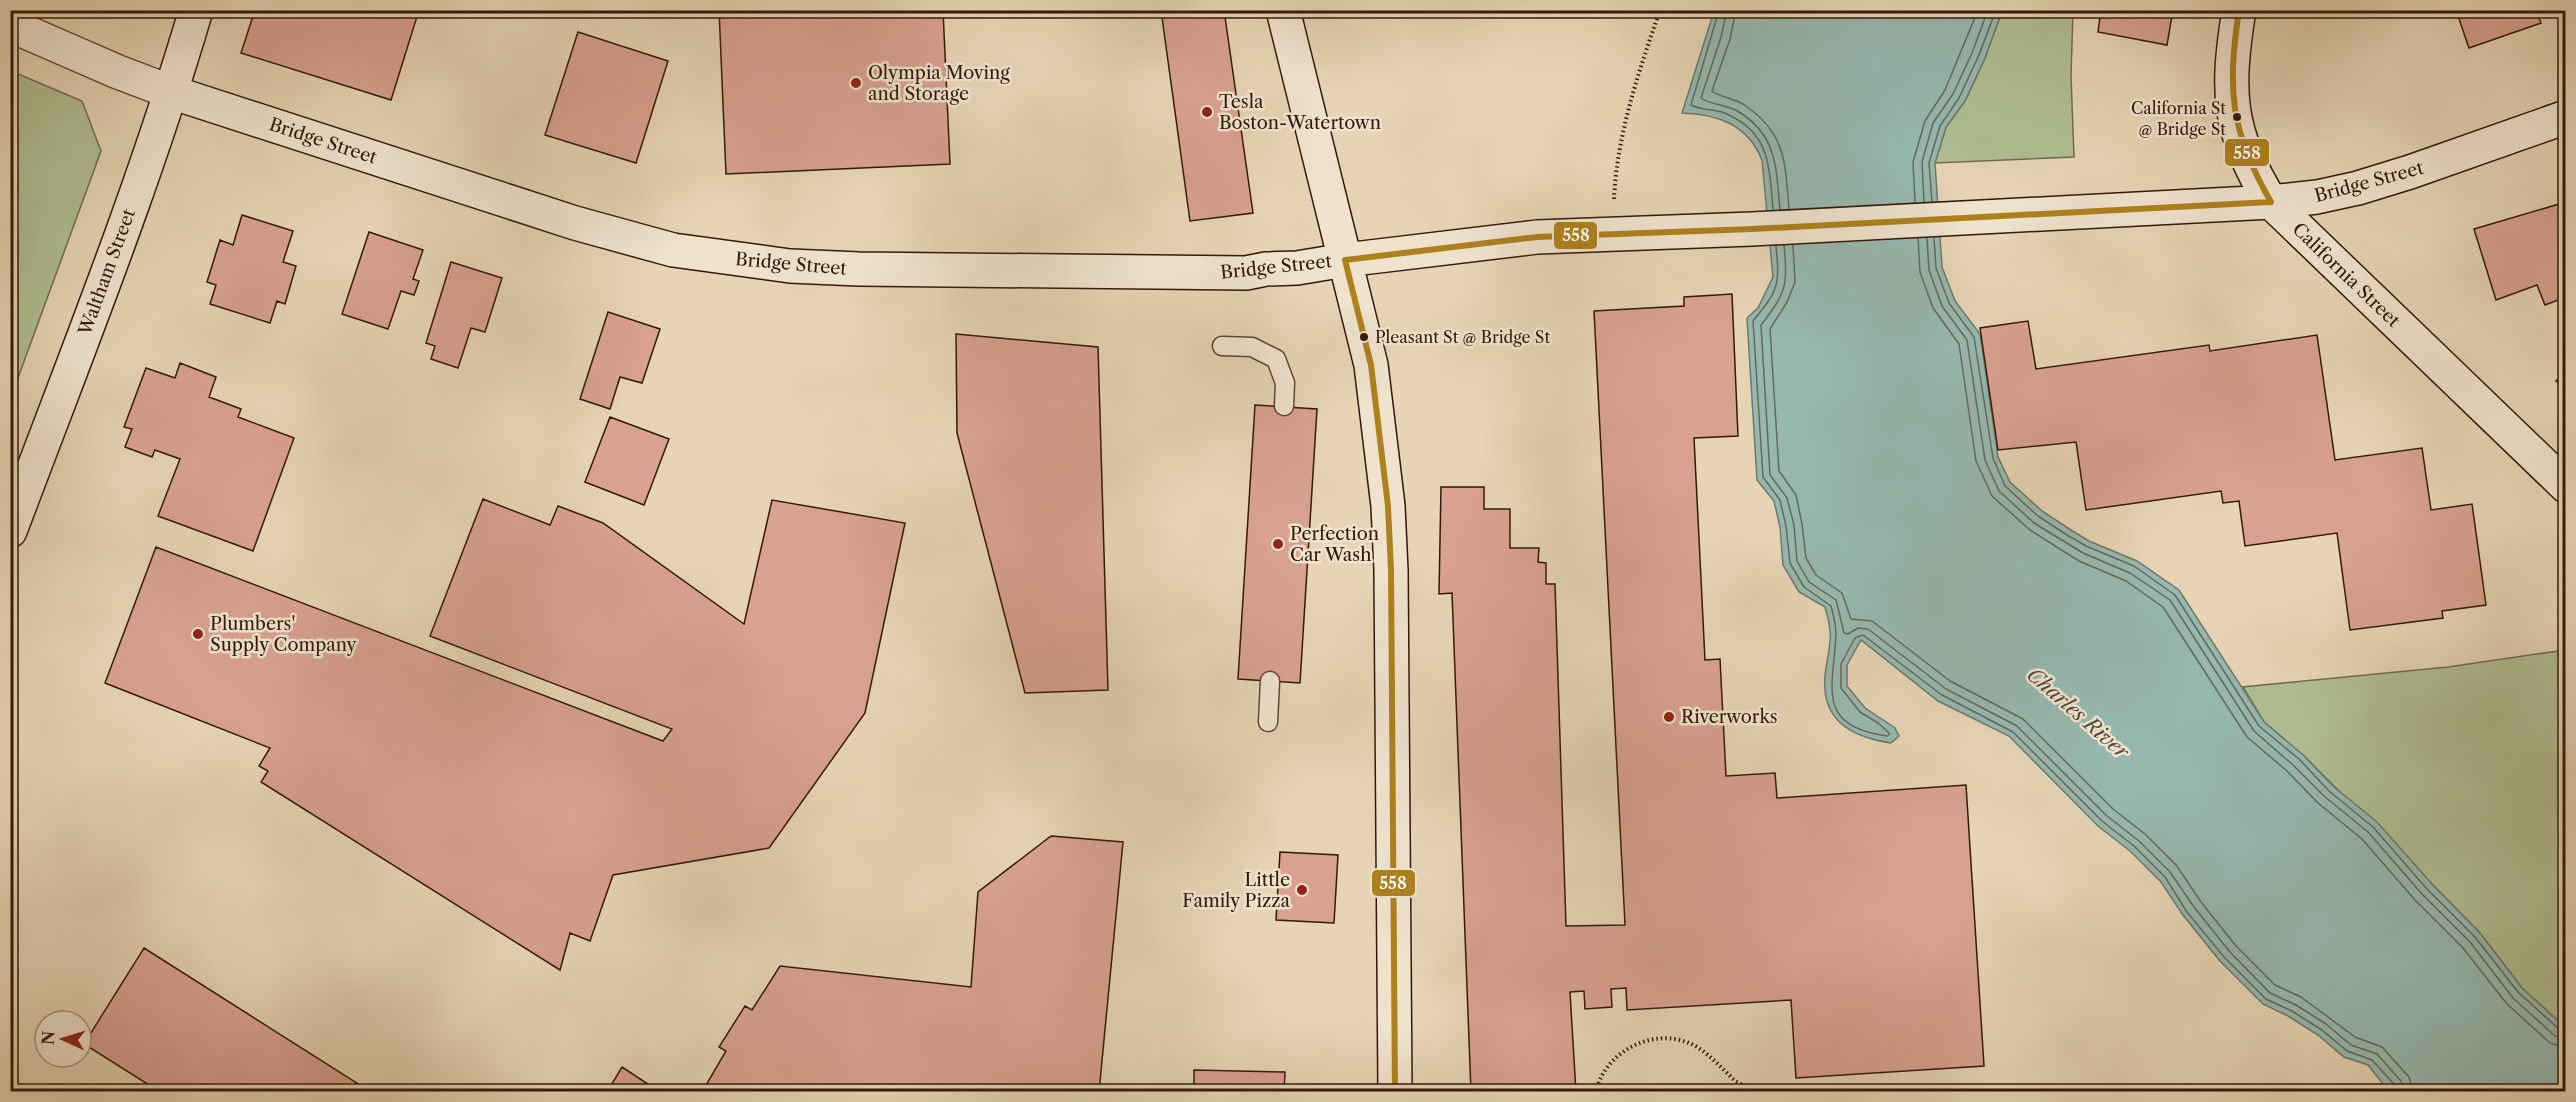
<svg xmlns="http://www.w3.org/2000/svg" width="2576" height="1102" font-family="'Libre Caslon Text',serif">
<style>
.green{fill:#afbe92;stroke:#716b4e;stroke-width:1.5}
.water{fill:#96b8af;stroke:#6e786d;stroke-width:1.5}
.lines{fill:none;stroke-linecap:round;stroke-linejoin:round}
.shore{stroke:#64685c;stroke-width:1.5}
.building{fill:#d8a190;stroke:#331809;stroke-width:1.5}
.lane-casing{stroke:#604734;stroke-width:21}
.street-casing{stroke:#604734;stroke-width:36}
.secondary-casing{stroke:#331809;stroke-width:36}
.path{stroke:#331809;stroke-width:4;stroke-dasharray:1.5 3;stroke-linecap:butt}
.lane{stroke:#efe3ce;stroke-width:18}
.street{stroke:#efe3ce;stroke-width:33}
.secondary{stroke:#efe3ce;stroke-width:33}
.bus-1-casing{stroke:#efe3ce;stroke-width:10}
.bus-1{stroke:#ad811e;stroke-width:6}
.poi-dot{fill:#8f2418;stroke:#efe3ce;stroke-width:2}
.bus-dot{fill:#331809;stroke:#efe3ce;stroke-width:2}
.labels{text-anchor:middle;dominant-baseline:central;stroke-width:5;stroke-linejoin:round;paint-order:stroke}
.bus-label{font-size:16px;fill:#331809;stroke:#efe3ce;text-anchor:end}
.poi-label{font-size:18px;fill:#331809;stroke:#efe3ce;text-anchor:start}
.street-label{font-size:18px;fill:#331809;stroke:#efe3ce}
.water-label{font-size:20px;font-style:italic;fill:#51483b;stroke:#efe3ce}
.line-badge{stroke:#efe3ce;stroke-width:2}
.badge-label{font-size:16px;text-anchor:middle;font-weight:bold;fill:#fff}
</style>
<rect width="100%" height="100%" fill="#e6d4b4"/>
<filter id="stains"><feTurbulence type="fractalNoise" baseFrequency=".00333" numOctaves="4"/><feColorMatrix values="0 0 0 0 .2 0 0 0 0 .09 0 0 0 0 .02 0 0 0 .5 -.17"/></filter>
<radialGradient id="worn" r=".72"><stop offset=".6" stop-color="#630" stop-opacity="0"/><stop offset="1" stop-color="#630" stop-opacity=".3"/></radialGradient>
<path class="green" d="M2002 11H2073L2071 76 2074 157 1935 163 1946 127 1965 101 1985 58Z
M11 71 82 101 101 151 11 397Z
M2565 650V1027L2522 988 2480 933 2432 884 2303 755 2264 722 2243 687 2448 667Z"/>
<path class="water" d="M1714 11H2002L1985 58 1965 101 1946 127 1935 163 1942 267 1955 301 1980 334 1998 457 2010 482 2042 511 2071 530 2089 541 2137 561 2179 590 2264 722 2303 755 2333 786 2377 822 2432 884 2480 933 2522 988 2565 1027V1091H2393L2383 1084 2368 1065 2344 1057 2318 1035 2288 1016 2263 1004 2220 961 2183 915 2161 882 2130 851 2098 826 2009 736 1938 701 1861 640 1847 665V686L1865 708 1895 728 1899 736 1891 743C1852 737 1821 721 1825 676 1826 661 1832 645 1830 630 1829 622 1827 614 1825 607L1799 592 1783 565 1780 527 1774 501 1757 480 1747 318 1758 308 1773 277 1762 160C1748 125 1718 114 1682 113Z"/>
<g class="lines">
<path class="shore" d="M1719 10 1691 105C1699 110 1713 109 1722 112 1771 131 1769 166 1773 210
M1727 10 1721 37 1701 98C1711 105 1728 105 1739 112 1778 136 1776 169 1780 210
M1736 10 1730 39 1712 91C1721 98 1736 98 1746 106 1787 135 1785 164 1789 209
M1915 202 1913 162 1925 121 1945 90 1978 10
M1924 202 1922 162 1933 123 1953 94 1972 53 1988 10
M1932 202 1929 163 1940 126 1959 98 1979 55 1996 10
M1918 238 1920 272 1933 308 1959 344 1976 461 1992 496 2030 530 2079 561 2126 581 2163 607 2247 737 2287 771 2318 803 2362 839 2415 900 2463 948 2507 1004 2550 1043 2566 1048
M1927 238 1929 270 1942 306 1967 340 1985 460 1999 491 2034 523 2083 553 2130 573 2170 600 2254 731 2293 765 2324 796 2368 832 2422 894 2470 942 2513 998 2555 1036 2566 1039
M1934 238 1936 268 1949 303 1974 337 1993 458 2005 486 2038 516 2067 535 2086 546 2134 566 2175 595 2259 726 2299 759 2329 791 2373 827 2427 889 2475 937 2518 992 2559 1029 2566 1031
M1784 245C1788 286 1786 293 1761 325L1770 475 1787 498 1794 525 1797 561 1809 582 1836 600 1844 633 1848 634 1858 628 1868 629 1946 689 2017 726 2107 816 2139 841 2170 872 2194 907 2230 952 2270 993 2296 1005 2326 1024 2351 1045 2377 1054 2401 1081 2404 1092
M1793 245 1795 282 1787 302 1770 329 1779 471 1796 495 1802 524 1806 558 1816 575 1842 593 1851 619 1872 621 1950 681 2023 719 2113 809 2145 834 2177 866 2201 902 2236 946 2275 985 2301 997 2355 1037 2382 1047 2409 1077 2413 1092
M1776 246C1780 287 1778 290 1753 321L1763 477 1780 500 1786 526 1790 563 1804 587 1831 606C1833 614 1836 624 1836 633 1834 686 1814 726 1887 736L1890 734 1878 723 1860 712 1841 688V664L1855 638 1863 635 1942 695 2013 732 2102 821 2134 846 2165 877 2187 912 2224 957 2266 999 2292 1011 2322 1030 2347 1051 2372 1060 2395 1085 2396 1092"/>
</g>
<path class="building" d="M255 10H419L391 100 241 53Z
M719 10H943L950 164 726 174Z
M1161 10H1224L1253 213 1190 221Z
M2101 10H2173L2167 45 2098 32Z
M2456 10H2536L2541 23 2469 48Z
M578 32 668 61 636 163 545 135Z
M2566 202V273L2562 274 2566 282V297L2545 305 2537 285 2496 300 2474 229Z
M242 215 293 231 283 262 296 266 285 304 277 301 270 323 210 304 216 285 207 282 220 240 233 245Z
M369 232 423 250 413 279 419 281 414 295 401 291 388 329 342 314Z
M451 262 502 278 485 332 471 328 458 368 431 359 435 346 426 343Z
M1732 294 1738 436 1694 438 1705 660 1720 659 1726 776 1775 773 1777 798 1966 785 1984 1066 1796 1078 1791 1000 1627 1010 1626 988 1611 989 1612 1007 1585 1009 1584 991 1570 992 1576 1092H1471L1452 593 1439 594 1441 487H1484V509H1510V548H1539L1538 562 1546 563V584H1555L1566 926 1625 925 1594 311 1684 306V297Z
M608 312 660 329 642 383 620 377 610 409 580 399Z
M2028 321 2036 369 2209 345 2210 351 2317 335 2335 460 2422 448 2431 510 2472 504 2486 605 2442 611 2443 618 2350 630 2337 533 2245 546 2239 501 2223 503 2221 491 2086 510 2076 442 1998 450 1980 328Z
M956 334 1098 347 1108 690 1025 693 957 433Z
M180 363 216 377 209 397 241 409 238 417 294 438 253 551 158 516 180 459 155 450 152 457 125 447 132 429 124 427 146 368 175 378Z
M2566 371V389L2556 381Z
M1255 405 1317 409 1300 683 1238 679Z
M610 417 669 439 644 505 585 482Z
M483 499 550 525 558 506 603 523 744 624 772 500 905 523 865 713 769 848 613 875 590 941 570 933 560 970 261 782 268 771 259 766 270 748 105 683 156 547 663 741 672 729 430 636Z
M1051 836 1123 842 1099 1092H702L726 1051 719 1047 745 1006 752 1010 780 966 971 987 978 892Z
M1280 852 1338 855 1334 923 1276 920Z
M144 948 371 1092H160L84 1044Z
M622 1067 660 1092H607Z
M1194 1070 1285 1072 1284 1092H1194Z"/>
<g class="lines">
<defs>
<path id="lane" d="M1222 346 1252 347 1276 359 1285 383 1284 406
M1268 722 1270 681"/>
<path id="street" d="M10 25 118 72 171 92"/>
<path id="secondary" d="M1283 10 1371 365 1388 506 1391 570 1395 1092
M2239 10C2226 91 2227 132 2271 202L2566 486
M171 92 575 223 673 250 790 266 859 269 1246 273 1266 269 1297 268 1345 260 1537 237 1752 229 2271 202 2317 197 2358 188 2410 172 2566 117
M10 531C75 358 144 187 196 10"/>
</defs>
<use href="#lane" class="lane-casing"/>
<use href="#street" class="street-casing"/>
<use href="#secondary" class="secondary-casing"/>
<path class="path" d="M1614 199C1617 134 1639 71 1660 10
M1596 1092C1605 1049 1659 1024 1697 1047 1711 1056 1723 1069 1735 1081L1743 1085 1757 1087 1761 1092"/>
<use href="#lane" class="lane"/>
<use href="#street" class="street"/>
<use href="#secondary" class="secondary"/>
<defs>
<path id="bus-1" d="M2239 10C2227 90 2230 131 2271 202
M1345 260 1537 237 1752 229 2271 202
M1345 260 1371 365 1388 506 1391 570 1395 1092"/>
</defs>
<use href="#bus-1" class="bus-1-casing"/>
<use href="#bus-1" class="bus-1"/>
</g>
<g class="poi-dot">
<circle cx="856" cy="83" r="6"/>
<circle cx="1207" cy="112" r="6"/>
<circle cx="1278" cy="544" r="6"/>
<circle cx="198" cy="634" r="6"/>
<circle cx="1669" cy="717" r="6"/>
<circle cx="1302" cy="890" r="6"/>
</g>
<g class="bus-dot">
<circle cx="2237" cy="117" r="5"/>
<circle cx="1364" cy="337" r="5"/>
</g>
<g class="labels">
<g class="bus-label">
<text x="2226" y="108">California St<tspan x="2226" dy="21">@ Bridge St</tspan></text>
<text x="1375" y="337" text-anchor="start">Pleasant St @ Bridge St</text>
</g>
<g class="poi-label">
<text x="868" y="73">Olympia Moving<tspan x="868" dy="21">and Storage</tspan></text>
<text x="1219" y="102">Tesla<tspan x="1219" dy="21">Boston-Watertown</tspan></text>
<text x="1290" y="534">Perfection<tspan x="1290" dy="21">Car Wash</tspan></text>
<text x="210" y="624">Plumbers'<tspan x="210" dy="21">Supply Company</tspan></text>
<text x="1681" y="717">Riverworks</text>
<text x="1290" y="880" text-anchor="end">Little<tspan x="1290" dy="21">Family Pizza</tspan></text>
</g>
<g class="street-label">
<text transform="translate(323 141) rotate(18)">Bridge Street</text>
<text transform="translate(2369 182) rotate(-15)">Bridge Street</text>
<text transform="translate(791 264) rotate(5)">Bridge Street</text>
<text transform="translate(1276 267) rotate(-6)">Bridge Street</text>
<text transform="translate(107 272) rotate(-70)">Waltham Street</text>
<text transform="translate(2346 275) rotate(44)">California Street</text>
</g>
<g class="water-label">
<text transform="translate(2078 713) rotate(41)">Charles River</text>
</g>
</g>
<g class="line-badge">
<rect x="2224" y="138" width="46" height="29" rx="6" fill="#ad811e"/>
<rect x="1553" y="221" width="45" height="29" rx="6" fill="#ad811e"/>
<rect x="1371" y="869" width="45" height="28" rx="6" fill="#ad811e"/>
</g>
<g class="badge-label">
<text x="2247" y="159">558</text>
<text x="1576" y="241">558</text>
<text x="1393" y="889">558</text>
</g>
<rect width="2576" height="1102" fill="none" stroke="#e6d4b4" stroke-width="36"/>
<rect x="12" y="12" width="2552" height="1078" fill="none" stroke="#331809" stroke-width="3"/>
<rect x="18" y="18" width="2540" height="1066" fill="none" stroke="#331809" stroke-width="1.5"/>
<g transform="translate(63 1039) rotate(274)"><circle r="28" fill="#efe3ce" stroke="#a4927f" stroke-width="1.5"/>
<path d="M0-4.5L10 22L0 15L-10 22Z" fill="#8f2418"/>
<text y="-9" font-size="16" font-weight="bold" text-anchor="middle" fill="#331809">N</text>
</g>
<rect width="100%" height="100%" filter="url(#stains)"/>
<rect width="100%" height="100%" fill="url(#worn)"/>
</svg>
